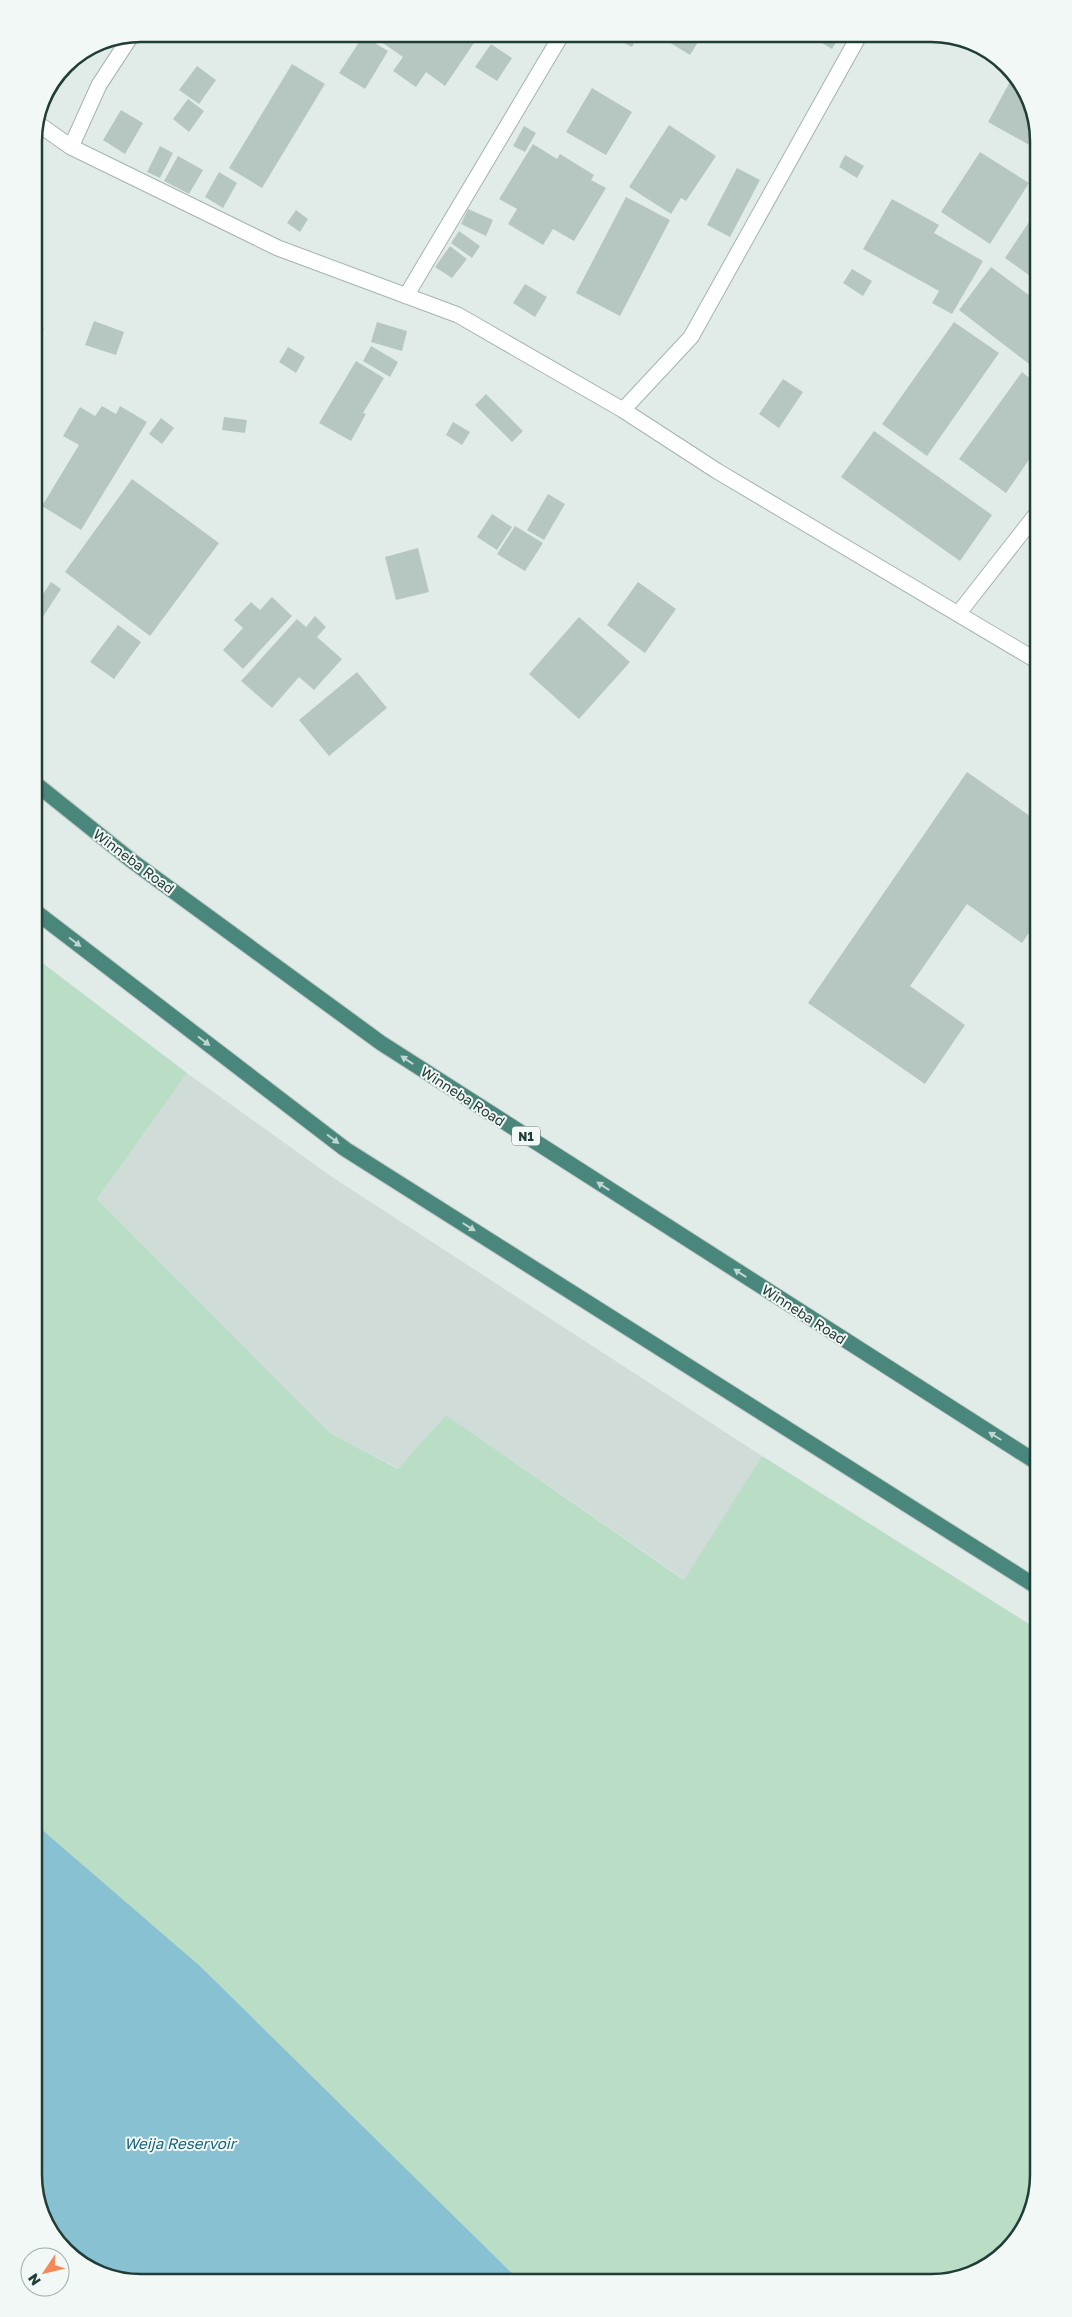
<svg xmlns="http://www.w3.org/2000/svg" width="1072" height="2317" font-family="'Golos Text',sans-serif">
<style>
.built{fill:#cfdcd7}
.green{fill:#baddc6}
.water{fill:#88c1d2}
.building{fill:#b6c7c1}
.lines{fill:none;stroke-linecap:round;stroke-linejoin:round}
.minor-casing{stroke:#a4b4af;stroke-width:17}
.trunk-casing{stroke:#c1c9c7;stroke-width:17}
.minor{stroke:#fff;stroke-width:15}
.trunk{stroke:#49867c;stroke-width:15}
.oneway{fill:#bfd6d1}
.labels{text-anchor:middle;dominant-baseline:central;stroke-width:4;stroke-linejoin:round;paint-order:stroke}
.shield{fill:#f2f8f5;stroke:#607570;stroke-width:1}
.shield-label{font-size:12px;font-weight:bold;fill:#213d37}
.street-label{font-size:14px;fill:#213d37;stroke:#f2f8f5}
.water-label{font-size:15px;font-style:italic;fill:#1a637a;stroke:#f2f8f5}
.rim{fill:none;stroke:#213d37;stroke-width:2.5}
</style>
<rect width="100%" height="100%" fill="#e1ece8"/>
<path class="built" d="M187 1073 332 1177 762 1456 685 1580 446 1415 399 1469 330 1433 97 1199Z"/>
<path class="green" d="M36 958 187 1073 97 1199 330 1433 398 1469 446 1415 684 1580 762 1456 1037 1629 1038 2176 1020 2236 966 2277 519 2280 200 1966 39 1827Z"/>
<path class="water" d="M39 1827 200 1966 519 2280 134 2283 76 2261 40 2211Z"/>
<path class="building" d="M385 34H480L445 86 426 72 416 87 393 71 403 57 380 41Z
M607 34H639L632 47Z
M660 34H703L690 55 659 36Z
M807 34H841L832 49Z
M363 36 388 51 365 89 339 73Z
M491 44 512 58 497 81 475 67Z
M292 64 325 84 262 188 229 168Z
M197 66 216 80 199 104 179 90Z
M1012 78 1032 106 1033 147 988 122Z
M592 88 632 112 606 155 566 132Z
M188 99 204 111 189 132 173 119Z
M121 110 143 123 125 154 103 140Z
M669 125 716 156 686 201 681 198 671 214 629 187Z
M524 126 536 133 525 152 513 146Z
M533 144 557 159 560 154 594 175 591 180 606 188 574 241 553 229 543 245 508 224 517 209 499 199Z
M160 146 173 153 160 178 147 172Z
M980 152 1029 183 990 244 941 212Z
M845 155 864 166 857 178 839 167Z
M178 156 203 170 189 194 164 181Z
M737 168 760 180 730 237 707 225Z
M219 172 237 183 223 208 205 197Z
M626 197 670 220 620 316 576 293Z
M892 199 939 225 934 233 983 261 952 314 932 303 939 291 863 249Z
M468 209 493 220 486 236 461 224Z
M296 210 308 219 300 232 287 223Z
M1033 216V278L1005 258Z
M459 231 480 246 472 258 451 243Z
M450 246 467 259 452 278 435 267Z
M991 267 1033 298V367L959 310Z
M852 269 872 281 863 296 843 283Z
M525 284 547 297 535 317 513 303Z
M94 321 124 332 116 355 85 345Z
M34 322 44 328 35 345Z
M377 322 407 331 402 351 371 342Z
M954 322 999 353 927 456 882 424Z
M371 346 398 362 390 377 363 361Z
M288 347 305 357 296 373 279 362Z
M356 361 384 378 363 413 366 414 351 441 319 423Z
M1022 372 1033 381V454L1006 493 959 459Z
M783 379 803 392 779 428 759 414Z
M486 394 523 431 512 442 475 405Z
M102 406 116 414 120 406 147 422 81 530 42 506 79 445 63 436 80 407 95 416Z
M224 417 247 420 245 433 222 430Z
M161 418 174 428 162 444 149 434Z
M453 422 470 432 462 445 446 435Z
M874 431 992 515 960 561 841 477Z
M132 479 219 543 150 636 65 572Z
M548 494 565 504 544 540 527 530Z
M492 514 512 527 497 550 477 537Z
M515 526 543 543 525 571 497 554Z
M418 548 429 592 396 600 385 557Z
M51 582 61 589 37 626 35 624V606Z
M638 582 676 609 645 653 607 625Z
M272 597 292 616 243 669 223 650 243 628 234 620 251 602 260 610Z
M315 616 326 627 317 637 342 659 314 690 299 677 272 708 241 681 297 619 306 627Z
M579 617 630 662 579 719 529 674Z
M118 625 141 642 114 679 90 662Z
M357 672 387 708 329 756 299 720Z
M967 772 1034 819 1035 924 1022 943 967 904 910 986 965 1025 925 1084 808 1003Z"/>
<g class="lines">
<defs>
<path id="minor" d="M37 123 71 147 278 248 458 315 623 410 717 471 1034 659
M71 147 99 85 131 36
M406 296 562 34
M623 410 691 337 860 34
M958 614 1034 517"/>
<path id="trunk" d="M36 784 132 861 381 1043 1036 1462
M36 912 345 1149 1037 1587"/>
</defs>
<use href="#minor" class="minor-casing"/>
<use href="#trunk" class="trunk-casing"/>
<use href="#minor" class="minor"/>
<use href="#trunk" class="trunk"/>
</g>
<defs><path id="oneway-solid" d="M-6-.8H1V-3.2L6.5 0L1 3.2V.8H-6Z" transform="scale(1.25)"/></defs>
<g class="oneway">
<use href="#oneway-solid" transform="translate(75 942) rotate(37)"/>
<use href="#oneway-solid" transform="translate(204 1041) rotate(37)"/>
<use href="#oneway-solid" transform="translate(407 1060) rotate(-147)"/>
<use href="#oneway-solid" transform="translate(333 1139) rotate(37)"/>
<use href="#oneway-solid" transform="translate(603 1186) rotate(-147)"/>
<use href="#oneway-solid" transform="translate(469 1227) rotate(32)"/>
<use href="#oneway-solid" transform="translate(740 1273) rotate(-147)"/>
<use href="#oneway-solid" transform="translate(995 1436) rotate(-148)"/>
</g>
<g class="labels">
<rect class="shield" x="512" y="1126.5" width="28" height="19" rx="4"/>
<g class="shield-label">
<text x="526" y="1136">N1</text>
</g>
<g class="street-label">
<text transform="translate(134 861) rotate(37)">Winneba Road</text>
<text transform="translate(463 1096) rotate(33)">Winneba Road</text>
<text transform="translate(804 1314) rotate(33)">Winneba Road</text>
</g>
<g class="water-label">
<text x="180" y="2143">Weija Reservoir</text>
</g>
</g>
<path d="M0 0H1072V2317H0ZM141 42H931A99 99 0 0 1 1030 141V2175A99 99 0 0 1 931 2274H141A99 99 0 0 1 42 2175V141A99 99 0 0 1 141 42Z" fill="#f2f8f5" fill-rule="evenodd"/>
<path class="rim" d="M141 42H931A99 99 0 0 1 1030 141V2175A99 99 0 0 1 931 2274H141A99 99 0 0 1 42 2175V141A99 99 0 0 1 141 42Z"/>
<g transform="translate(45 2272) rotate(235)"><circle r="24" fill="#f2f8f5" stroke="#9eada9"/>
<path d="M0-4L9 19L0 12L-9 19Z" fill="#f48957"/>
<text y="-8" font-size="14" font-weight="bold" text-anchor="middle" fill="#213d37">N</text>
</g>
</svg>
